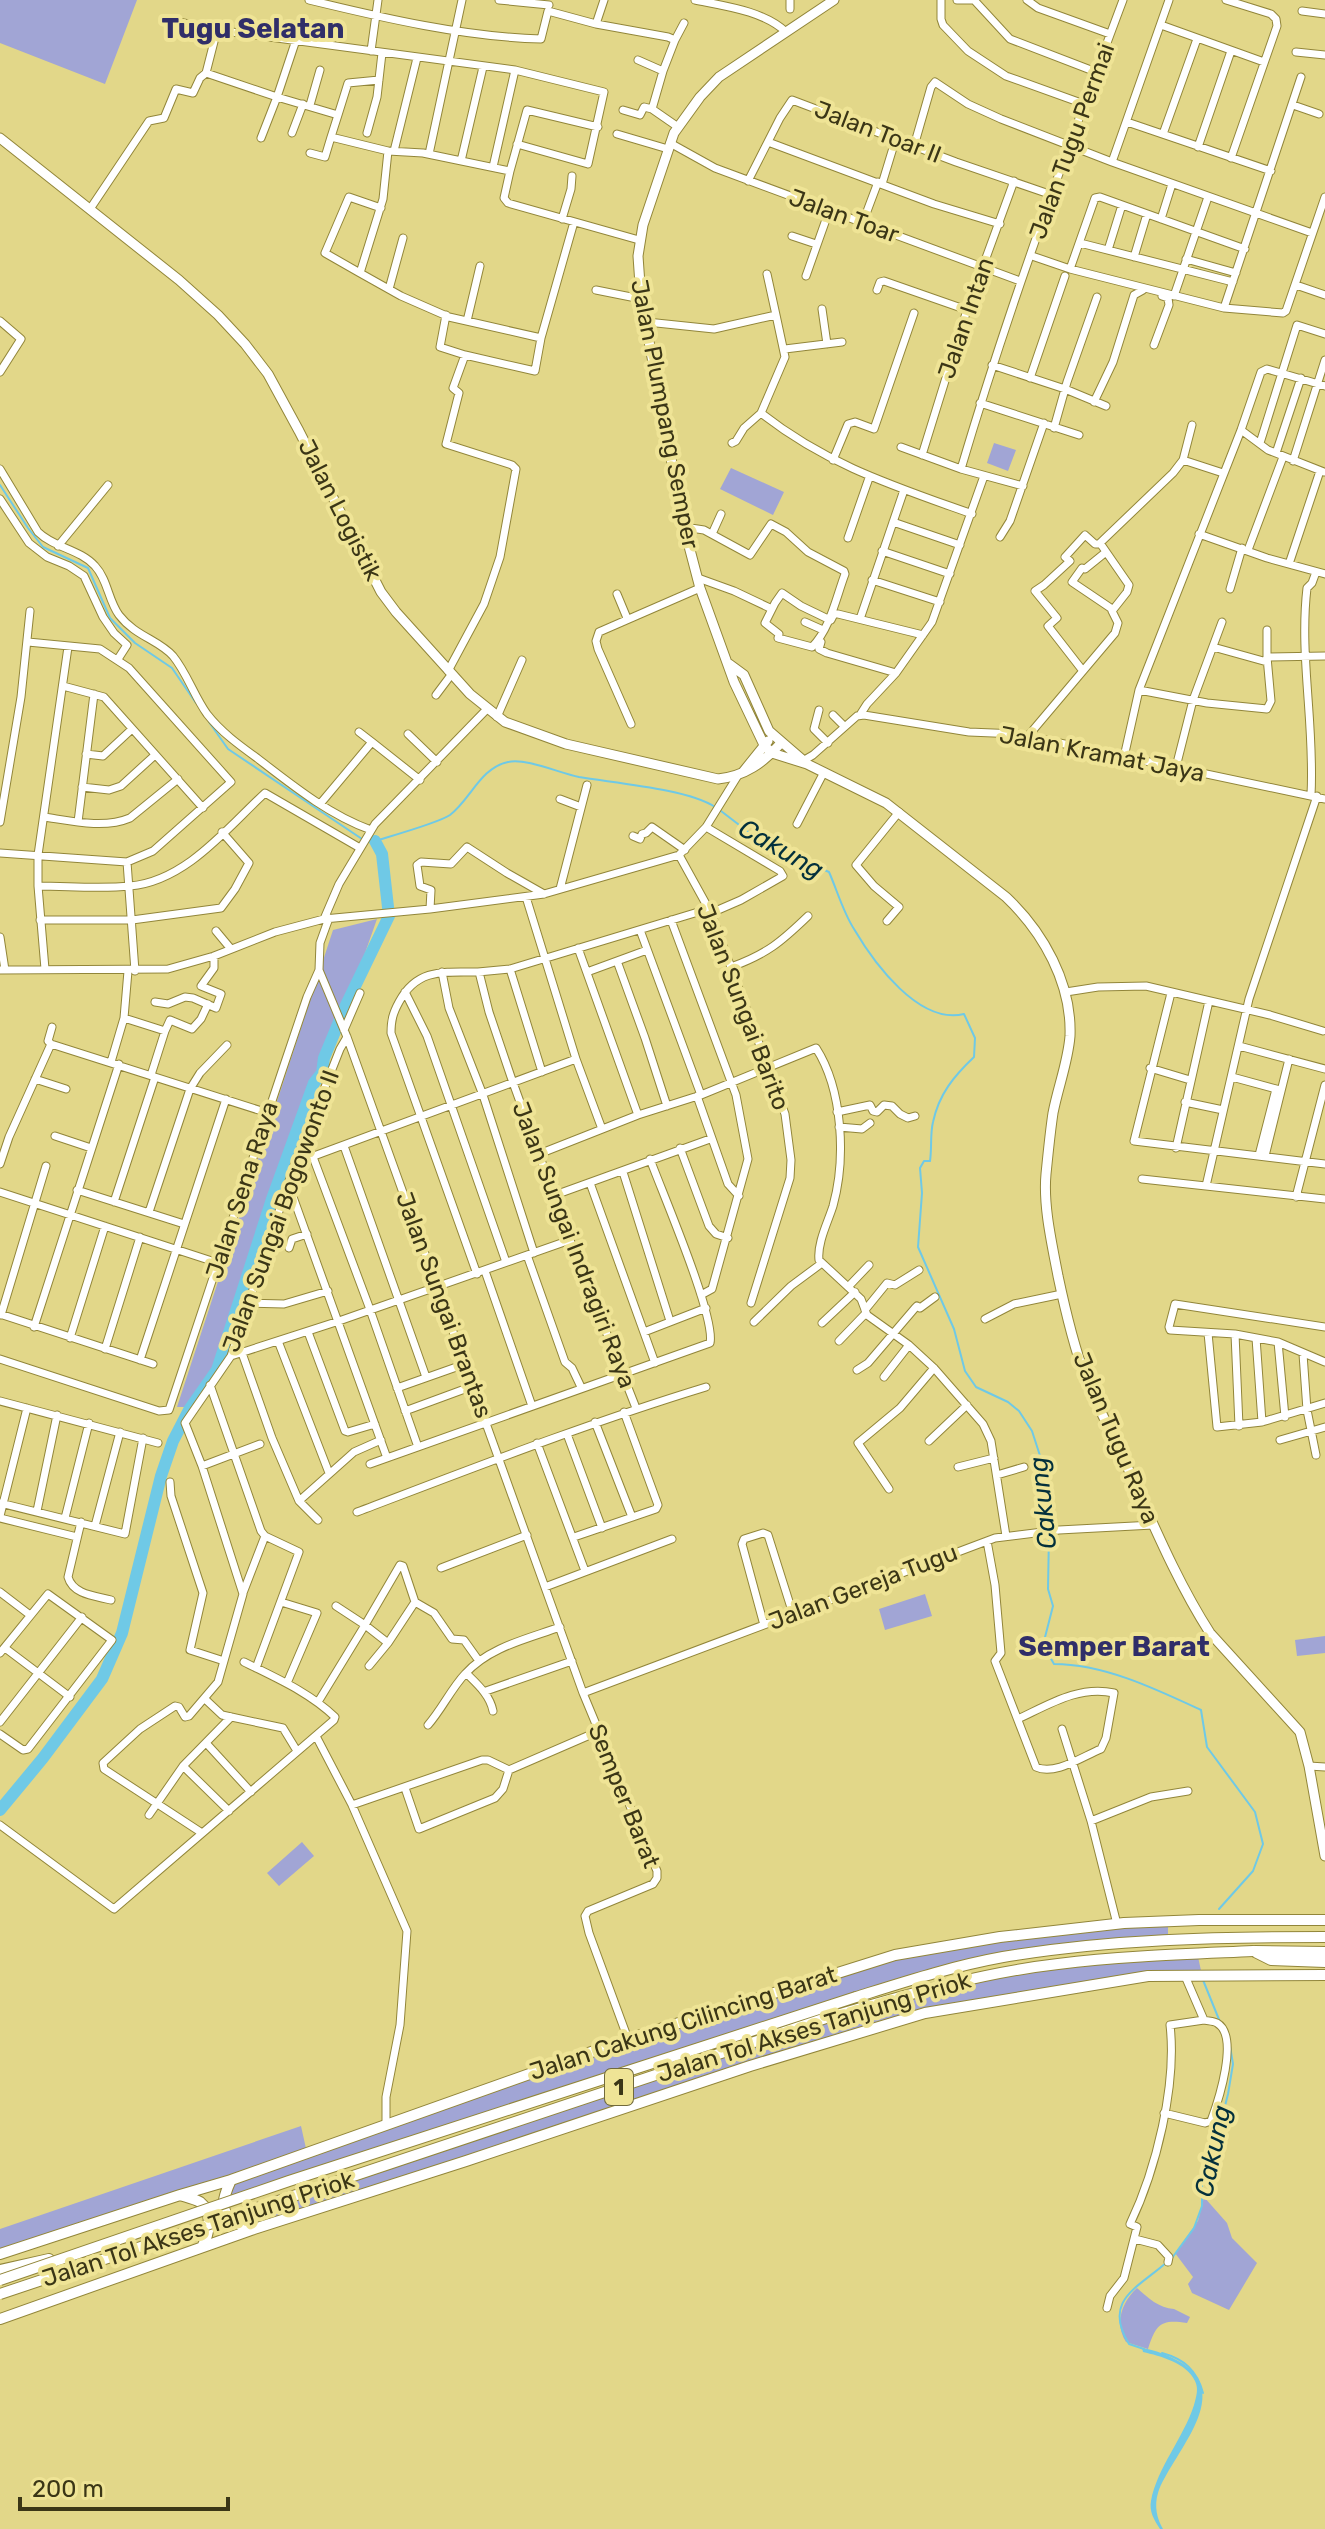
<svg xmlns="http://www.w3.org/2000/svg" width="1325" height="2529" font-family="Rubik,sans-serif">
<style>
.green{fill:#a1a5d5}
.water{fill:#6fc9e6}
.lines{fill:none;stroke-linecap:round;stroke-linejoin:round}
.stream{stroke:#6fc9e6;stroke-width:2}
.river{stroke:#6fc9e6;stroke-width:12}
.minor-casing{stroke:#92863a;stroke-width:9}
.major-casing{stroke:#92863a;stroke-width:11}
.highway-casing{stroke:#92863a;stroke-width:12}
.minor{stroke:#fff;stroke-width:7}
.major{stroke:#fff;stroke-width:9}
.highway{stroke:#fff;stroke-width:10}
.highway-bridge-casing{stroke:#92863a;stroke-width:12;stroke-linecap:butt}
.highway-bridge{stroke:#fff;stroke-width:10}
.labels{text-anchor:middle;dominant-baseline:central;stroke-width:8;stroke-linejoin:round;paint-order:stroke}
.shield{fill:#efe496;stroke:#716a3c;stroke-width:2}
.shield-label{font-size:22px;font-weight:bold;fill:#3b3616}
.street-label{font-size:24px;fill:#3b3616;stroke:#efe496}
.water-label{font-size:26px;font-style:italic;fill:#03303c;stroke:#efe496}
.quarter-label{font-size:28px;font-weight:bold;fill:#302e69;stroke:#efe496}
</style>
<rect width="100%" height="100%" fill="#e2d789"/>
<path class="green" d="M0 0H137L105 84 0 43Z
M994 443 1016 450 1008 471 987 463Z
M731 468 784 492 773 515 720 489Z
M377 919 292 1160 227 1358 191 1407H177L333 930Z
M925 1594 932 1616 885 1630 879 1609Z
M1325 1636V1653L1297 1656 1295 1640Z
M302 1842 314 1856 279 1886 267 1873Z
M1168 1921V1939L1092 1946 936 1972 223 2205 231 2181 0 2254V2229L301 2126 307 2153 426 2111 895 1955Z
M1198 1957 1202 1975 1148 1976 941 2010 251 2230 231 2221 847 2012 1058 1964Z
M1204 2197 1227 2223 1232 2238 1257 2263 1229 2310 1192 2293 1188 2284 1193 2277 1175 2253 1198 2221Z
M1137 2288C1148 2298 1159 2308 1174 2309L1190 2317 1187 2323C1161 2319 1156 2324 1148 2349L1126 2342C1114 2323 1122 2302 1137 2288Z"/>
<path class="water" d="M1142 2348C1156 2350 1170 2356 1182 2363 1235 2396 1170 2456 1158 2493 1154 2506 1157 2519 1163 2529H1160C1154 2520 1149 2511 1151 2501 1157 2468 1184 2437 1194 2405 1196 2397 1199 2389 1195 2381 1187 2363 1160 2356 1143 2352Z"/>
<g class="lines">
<path class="stream" d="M0 485 28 528 43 547 88 568 110 618 135 643 172 668 196 703
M209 722 228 749 365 841H375C391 836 438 823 450 815 471 799 480 768 508 762 527 758 559 773 579 777 614 783 688 789 715 807
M721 811 764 844 829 872C837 890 843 912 854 929 874 963 919 1025 964 1014L975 1038 974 1057C954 1076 939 1094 933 1122 930 1134 932 1148 930 1161H924L920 1168 922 1193 918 1247 954 1329 965 1371 976 1387 1008 1402 1019 1411 1032 1431 1043 1465 1049 1527
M1049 1534 1048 1589 1053 1606 1043 1645 1054 1664C1104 1664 1156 1689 1201 1710L1207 1747 1255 1812 1263 1844 1253 1871 1219 1909
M1203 1980 1220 2022
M1172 2258 1194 2228 1202 2206V2182L1213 2154 1228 2094 1233 2064 1230 2046
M1144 2349 1129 2344C1102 2300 1138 2288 1167 2262
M1162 2353C1184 2359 1197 2370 1203 2393"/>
<path class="river" d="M0 1810 43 1758 102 1679 122 1633 161 1476 173 1441 189 1410 217 1370 272 1199 314 1083 322 1073 324 1058 346 1005 389 916 382 854 375 841"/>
<defs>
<path id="minor" d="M309 0C383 18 465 37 541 39L548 11 596 24 668 37 675 40 663 71 652 109 678 127
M499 0 549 5
M695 0C725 6 764 11 786 32
M790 0V9
M941 0V19L943 25 968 51 1006 76 1084 104
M957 0H971
M974 0 1010 39 1096 72
M1027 0 1038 8 1110 34
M1226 0 1271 14 1276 19 1277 26 1231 158
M1302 11 1325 14
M174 21 217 30 515 70 604 92 588 164 517 144
M596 24 604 0
M1161 25 1264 62
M217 30 206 73 277 97
M296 40 277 97 338 115 331 137 388 151
M675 40 684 23
M371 51 378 0
M1296 52 1325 55
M638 60 663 71
M310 105 320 70
M1293 105 1319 114
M623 110 640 115 644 107 652 109
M338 115 348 83 379 80
M1127 122 1271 171
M292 133 303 104
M367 133 377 97 382 53
M617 134 668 149
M1163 134 1197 39
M261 138 277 97
M768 142 934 204 1000 224
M670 143 715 168 1020 281
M914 146 931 87 935 82 968 104 1001 119 1112 162 1312 233
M1198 147 1231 51
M394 151 417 58
M310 153 325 157 331 137
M429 154 462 0
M461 161 483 67
M1112 162 1169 0
M493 167 515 70
M510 171 527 110 598 127
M748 181 780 118 792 100 956 162 1052 195
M882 184 896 138
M90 209 149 121 164 118 176 89 193 93 200 78 206 73
M562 219 571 189 572 176
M1161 219 1172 184
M863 222 878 182
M792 236 816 244
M1080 243 1233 282
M1108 250 1122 205
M1032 256 1070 269 1224 308 1283 313 1286 311 1325 197
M1134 257 1147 214
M1186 259 1236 273
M1070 269 1095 198 1100 197 1245 249
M360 273 325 253 349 197 381 208
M767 274 776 315
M806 276 829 211
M1296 285 1325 295
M389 289 403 238
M596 290 641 299
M877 290 880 282 884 281 967 310
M1174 296 1208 197
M1224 308 1301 77
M822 309 827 344
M446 315 440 347 465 355
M0 321 21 339 0 372
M467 321 480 266
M647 322 714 329 776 315 785 357 761 413C827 465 894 486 972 514
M541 338 449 317 401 296 360 273 383 199 388 151 423 153 510 171 504 198 508 203 639 240
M1154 345 1169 305 1168 298 1162 296
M785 349 842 342
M992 365 1065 389 1106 406
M1030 378 1065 276
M1094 402 1113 362 1134 295 1143 290
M980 403 1079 435
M1054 428 1067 382 1097 297
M1241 430 1268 450 1324 472
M732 443 736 441 744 428 761 413
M1260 443 1297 325 1325 334
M901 447 961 469 1023 486
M1276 453 1301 378
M922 455 967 310 1014 181
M833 460 848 424 855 422 874 429 914 313
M1183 460 1223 473
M1293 461 1325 360
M0 469 38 532C54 548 80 549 95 566 108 580 108 600 119 615 135 636 159 640 173 656 187 673 194 696 207 714 221 732 239 745 257 758 292 785 329 815 371 830
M961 469C1008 310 1065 155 1123 0
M0 499 29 543 47 557 69 566 84 576 103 617 114 633 127 645 118 659
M893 522 960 545
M684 527 704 530 750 555 771 524 786 532 808 552 844 571 845 574C836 598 830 629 812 647L778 638 779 634 765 623 775 603 782 593 801 606 828 619
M712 534 721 514
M1199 534 1267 558 1325 574
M1000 537 1010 521 1044 423
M848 538 869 478
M58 546 108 485
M1248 550 1283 457
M882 551 950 574
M1106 552 1085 569 1082 568 1072 582 1112 609
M1289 564 1320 471
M698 578 734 591 772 609
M872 580 940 602
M1230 589 1242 548
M617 594 627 618
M860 619 904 490
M831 620 834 614H838L923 635
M805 622 823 630
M1267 630V657
M821 642 819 649 827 653 896 673
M1213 647 1267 662
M448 671 484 604 500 557 516 469 512 465 446 444 459 393 453 388 465 355 535 371 541 338 574 222
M1083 671 1048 626 1057 618 1035 591 1044 585 1070 561 1065 557 1085 535 1095 544H1100
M63 686 104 697 203 808
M1139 690 1207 703 1267 709 1271 701 1267 657 1325 656
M436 695 451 675
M819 710 814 729 828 743
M833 715 844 726
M860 715 867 704 896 673 932 622 984 476
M497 717 522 660
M631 724 598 649 596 641 599 632 700 588
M359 732 372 742
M408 734 437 762
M1028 736 1115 633 1118 623 1112 611 1127 592 1129 585 1100 543 1173 473 1183 460 1192 425
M86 754 103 756 132 729
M1124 757 1139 690 1241 430 1261 372 1267 369 1325 386
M801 762 813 755 857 716 864 715 969 732 1017 734 1325 799
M1176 767 1193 700 1222 622
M82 787 109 790 121 786 155 755
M1311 795C1315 726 1299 656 1307 588L1312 583 1316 572
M560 799 581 807
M320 804 372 742 420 780
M44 817C71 821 104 829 130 818L178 779
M0 822 21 697 30 611
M78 822 94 694
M797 824 824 772
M706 827 780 871 783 876 741 900 711 913
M633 836 640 839 642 834 646 833 652 827 685 850
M0 853 127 862 153 851 231 782 129 668 100 649 28 642
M679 855 711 913 785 1114 791 1160 790 1178 751 1303
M127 862 135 971
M38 886C68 886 100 889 130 886 186 881 227 828 265 793L360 848
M560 889 587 785
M526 897 576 1059 602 1129
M430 909 431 890 420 886 417 865 421 862 451 864 467 847 507 873 544 894
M329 918 320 943 319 970 347 1037 583 1693 657 1871V1878L653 1884 588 1911 585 1916 589 1933 628 2039
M324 919 339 884 375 824 487 709
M40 920H132L221 908 235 889 249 863 222 832
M671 920 736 1095 748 1159 712 1289 701 1295
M887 921 899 907 874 886 856 865 899 812
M640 930 701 1095
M216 931 231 949
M0 937 5 970
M578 948 638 1115
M617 961 645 1038 667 1106
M731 967C767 954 781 942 808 916
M45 969 38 886V855L68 647
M510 969 542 1072
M0 970 168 969 214 956 275 932 324 919 430 909 544 894 679 855 706 827 737 777
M442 972 449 1008 483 1095 534 1253
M479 972 489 1012 511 1077 570 1240 636 1408
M587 972 647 950
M405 992 427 1036 506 1262
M1066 992 1098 987 1146 986 1270 1015 1323 1031
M1171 993 1134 1141 1325 1164
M155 1002 168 1004 185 997 193 998 216 1008 221 994 201 986 214 968V956
M124 1018 165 1031 170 1020 192 1029 201 1019 208 1004
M344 1030 360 993
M51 1044 268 1113
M1239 1046 1325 1069
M111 1062 124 1018 128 971
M1150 1068 1190 1080
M151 1075 165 1031
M1232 1077 1280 1090
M35 1079 66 1089
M697 1096 728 1184 739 1196
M1185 1102 1223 1110
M837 1112 870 1105 873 1111 877 1112 884 1105 892 1106 900 1114 908 1118 915 1116
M839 1127 862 1129 870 1123
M55 1136 91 1148
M344 1146 426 1377
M680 1148 709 1226 716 1234 728 1238
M1176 1148 1209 1001
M539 1154 638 1115 701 1095 816 1048C843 1090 846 1159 833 1206 828 1222 817 1243 819 1260L861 1299 867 1315 909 1345 934 1368 983 1424 991 1441 1006 1536
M1259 1155 1276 1089
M1265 1156 1289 1059
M313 1157 368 1304 418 1447
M295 1163 576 1059
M0 1164 9 1137 51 1044 48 1041 52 1027
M623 1172 670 1321
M1142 1179 1325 1199
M288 1183 387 1458
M590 1183 655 1363
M1206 1186 1249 999 1317 796
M77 1190 184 1224
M0 1192 218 1263
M555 1195 710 1139
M1296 1197 1325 1085
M114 1202 155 1077
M149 1212 190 1089 200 1073 227 1045
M289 1248 292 1239 307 1234
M527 1255 565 1362 572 1368 581 1387
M485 1271 532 1406
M477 1274 391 1033C391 1020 393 1013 399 1002 417 968 444 972 478 972 488 971 499 970 510 969L708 909
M848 1287 869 1265
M248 1303 284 1304 328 1291
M865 1310 887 1283 895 1285 919 1270
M0 1314 153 1364
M1 1315 46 1166
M985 1319 1014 1304 1062 1294
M754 1322 791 1286 822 1263
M822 1323 855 1292
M34 1327 119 1064
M1325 1327 1175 1304 1169 1327 1170 1330 1235 1334 1278 1342 1325 1362
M308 1332 345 1431 348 1432 375 1424
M644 1332 706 1308
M1208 1333 1217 1427 1262 1422 1325 1403
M1235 1334 1239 1426
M70 1338 105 1226
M1256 1338 1262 1422
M278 1341 329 1473
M839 1341 866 1313
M1278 1342 1285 1417
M105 1349 140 1237
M242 1353 272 1438 299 1501 318 1520
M1303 1354 1307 1410 1316 1455
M231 1356 339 1321 570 1240
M0 1359 159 1411 169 1410 282 1071 307 997 319 970
M140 1360 226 1099
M857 1370 868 1363 915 1308 917 1306 920 1308 935 1297
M884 1377 909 1345
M210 1385 261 1531 265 1536 299 1552 256 1668
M397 1388 465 1364
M0 1401 158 1443
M405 1411 473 1386
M595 1422 632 1517
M567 1434 602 1528
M1280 1440 1325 1427
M929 1441 967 1405
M537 1443 585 1571
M370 1464 710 1343C716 1317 662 1192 650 1159
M202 1466 260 1444
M958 1467 994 1458
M997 1475 1024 1467
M170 1482 171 1496 203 1593 190 1650 224 1661
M889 1489 858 1443 900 1408 934 1368
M299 1501 354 1452 381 1440
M0 1503 125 1534 143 1438
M37 1511 57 1415
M357 1512C473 1468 588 1423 706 1387
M0 1516 27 1408
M0 1518 77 1537
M65 1518 89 1423
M81 1522 68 1577C73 1595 96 1596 111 1600
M95 1526 120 1432
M574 1537 656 1509 658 1505 624 1412
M987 1541 995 1585 1001 1653 995 1661 1036 1767C1055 1776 1083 1756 1101 1749L1106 1738 1114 1693C1079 1685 1048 1705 1018 1719
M441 1568 527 1535
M545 1587 672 1539
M0 1592 30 1615
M243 1593 265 1536
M281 1602 317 1613 287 1683
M415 1602 434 1613 452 1639 464 1640 479 1661
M336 1606 365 1625 400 1565 403 1566 415 1602
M764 1625 742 1544 744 1539 763 1533 768 1535 793 1614
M5 1648 70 1697
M0 1653 48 1594 112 1640 28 1749 23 1750 0 1734
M369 1666 388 1643 415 1602
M466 1673C477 1684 490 1695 493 1711
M486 1691 572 1661
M583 1693 995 1538 1059 1530 1153 1525
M205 1699 222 1715 283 1728 297 1751
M318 1702 365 1625 388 1643
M0 1722 82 1617
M428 1725C442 1709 451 1689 465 1674 489 1647 527 1639 560 1627
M1062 1729 1091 1821 1117 1924
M316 1736 352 1805 407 1931 400 2025 386 2097V2125
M207 1744 251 1792
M183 1766 229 1811
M1309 1766 1325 1767
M405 1788 419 1829 495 1798 503 1789 509 1770
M352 1805 482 1760H488L509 1770 599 1731
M149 1815 183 1766 231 1717
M1091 1821 1151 1797 1188 1791
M0 1825 114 1909 334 1720 335 1717C309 1692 276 1678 244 1662
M202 1833 104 1769 103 1763 140 1729 175 1706 179 1707 185 1717 189 1716 218 1682 243 1594 202 1466 185 1423 231 1356 295 1163 340 1049 347 1037
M1164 2113 1205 2123 1211 2121C1218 2102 1240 2036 1217 2023 1214 2021 1207 2021 1204 2020L1185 1976
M1135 2239 1158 2245 1169 2257 1168 2262
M1107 2308 1110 2296 1124 2278 1137 2227 1130 2224C1156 2170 1177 2085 1170 2025L1204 2020"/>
<path id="major" d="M834 0 719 77 700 97 674 133 643 225 638 256 641 299 684 527 700 588 734 682 764 745 772 753 807 764 886 803 1006 897C1043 932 1072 983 1070 1036 1068 1062 1058 1087 1053 1113 1050 1133 1048 1154 1046 1174 1043 1206 1052 1244 1058 1276 1065 1309 1073 1344 1085 1376 1097 1406 1113 1435 1126 1464 1152 1521 1176 1580 1210 1633L1300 1732 1309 1766 1325 1856
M0 138 179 280 218 315 245 344 268 374 299 431 381 592 396 612 470 694 505 722 566 744 718 779C745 776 763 763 781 743
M729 664 744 675 769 731 806 763
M743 772 768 741"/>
<path id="highway" d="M1253 1951 1271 1960 1325 1962
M1255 1951 1325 1952
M856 1997C904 1982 953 1966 1003 1957 1110 1939 1217 1937 1325 1937
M231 2180C217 2210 223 2217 251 2230
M180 2195C186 2197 195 2199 200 2202 214 2213 209 2235 202 2247
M0 2254 180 2195 231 2180 628 2039 895 1955 1000 1937 1124 1923 1199 1920H1325
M0 2270 49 2259
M0 2319 251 2230 466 2161 750 2066 925 2013 1148 1976 1325 1975"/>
</defs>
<use href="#minor" class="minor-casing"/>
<use href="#major" class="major-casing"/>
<use href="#highway" class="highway-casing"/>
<use href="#minor" class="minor"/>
<use href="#major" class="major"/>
<use href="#highway" class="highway"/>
<defs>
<path id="highway-bridge" d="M0 2280 289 2181 856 1997
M0 2294 826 2018C903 1996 979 1973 1058 1964 1122 1956 1188 1954 1253 1951"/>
</defs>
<use href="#highway-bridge" class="highway-bridge-casing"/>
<use href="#highway-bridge" class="highway-bridge"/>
</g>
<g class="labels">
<rect class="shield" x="605" y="2069" width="28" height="36" rx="6"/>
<g class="shield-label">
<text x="619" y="2087">1</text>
</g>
<g class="street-label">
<text transform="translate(878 132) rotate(21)">Jalan Toar II</text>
<text transform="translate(1072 141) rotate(-70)">Jalan Tugu Permai</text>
<text transform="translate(844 216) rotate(20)">Jalan Toar</text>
<text transform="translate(966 318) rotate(-71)">Jalan Intan</text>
<text transform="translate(665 414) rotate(79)">Jalan Plumpang Semper</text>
<text transform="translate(340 510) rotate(63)">Jalan Logistik</text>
<text transform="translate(1102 754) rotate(11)">Jalan Kramat Jaya</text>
<text transform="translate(743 1007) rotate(69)">Jalan Sungai Barito</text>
<text transform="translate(242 1190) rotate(-72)">Jalan Sena Raya</text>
<text transform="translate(281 1211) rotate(-70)">Jalan Sungai Bogowonto II</text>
<text transform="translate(574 1245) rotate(69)">Jalan Sungai Indragiri Raya</text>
<text transform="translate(444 1305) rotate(70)">Jalan Sungai Brantas</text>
<text transform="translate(1116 1438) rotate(67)">Jalan Tugu Raya</text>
<text transform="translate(863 1587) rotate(-21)">Jalan Gereja Tugu</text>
<text transform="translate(624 1796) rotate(68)">Semper Barat</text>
<text transform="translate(683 2023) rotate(-18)">Jalan Cakung Cilincing Barat</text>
<text transform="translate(814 2027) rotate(-17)">Jalan Tol Akses Tanjung Priok</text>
<text transform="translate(198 2229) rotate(-18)">Jalan Tol Akses Tanjung Priok</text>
</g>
<g class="water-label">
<text transform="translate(781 849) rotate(30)">Cakung</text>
<text transform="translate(1043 1503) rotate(-96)">Cakung</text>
<text transform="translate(1213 2151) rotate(-78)">Cakung</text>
</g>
<g class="quarter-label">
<text x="253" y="28">Tugu Selatan</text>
<text x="1114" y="1646">Semper Barat</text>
</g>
</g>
<path d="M20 2497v12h208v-12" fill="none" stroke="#3b3616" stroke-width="4"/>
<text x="32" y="2497" font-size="24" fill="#3b3616" stroke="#efe496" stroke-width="6" paint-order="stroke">200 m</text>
</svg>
